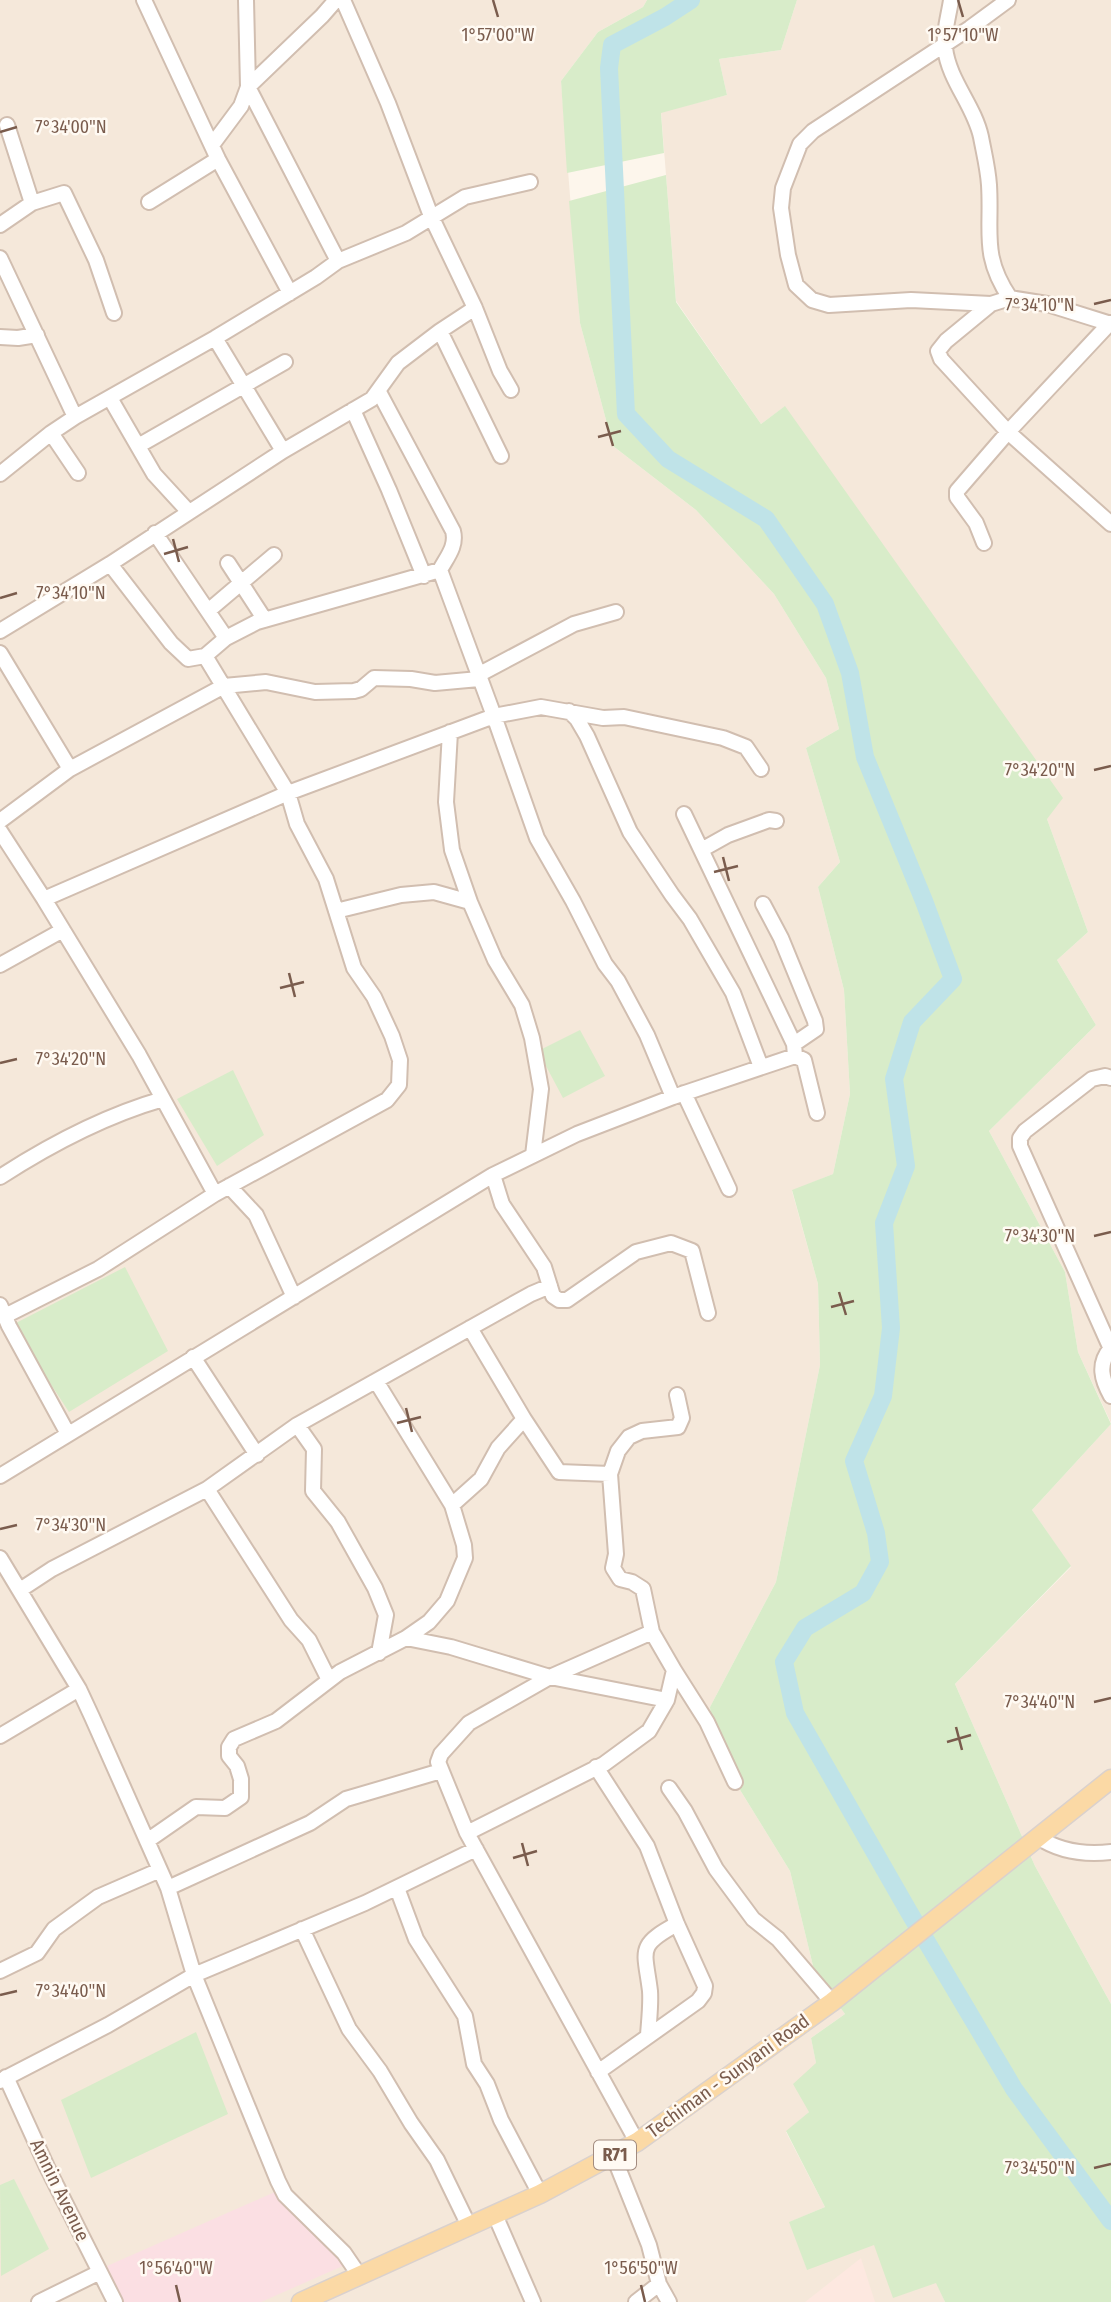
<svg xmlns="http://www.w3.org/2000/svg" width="1111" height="2302" font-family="'Fira Sans Condensed',sans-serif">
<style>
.residential{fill:#f5e8da}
.commercial{fill:#fde8e0}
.medical{fill:#fbdfe3}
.green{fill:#d8ecc9}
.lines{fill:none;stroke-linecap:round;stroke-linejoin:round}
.river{stroke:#bfe3e8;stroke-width:18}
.minor-casing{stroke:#d1beb0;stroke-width:18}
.major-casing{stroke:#dad1cd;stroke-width:21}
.minor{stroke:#fff;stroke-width:14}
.major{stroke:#fbd9a5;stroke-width:18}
.ticks{fill:none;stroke:#7a5c4d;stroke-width:2.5}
.labels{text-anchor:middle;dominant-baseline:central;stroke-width:5;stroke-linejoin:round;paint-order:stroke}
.shield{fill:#fffaf3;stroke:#a28b7f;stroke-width:2}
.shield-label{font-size:18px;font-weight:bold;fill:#7a5c4d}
.street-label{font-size:19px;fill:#7a5c4d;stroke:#fffaf3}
.ticks-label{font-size:18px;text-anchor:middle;fill:#7a5c4d;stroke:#fffaf3;stroke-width:5;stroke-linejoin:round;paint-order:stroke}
</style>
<rect width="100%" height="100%" fill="#fdf6ec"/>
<path class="residential" d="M0 0H647L643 7 598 32 561 81 580 323 613 446 696 510 774 594 826 678 839 729 806 748 840 862 818 887 844 990 850 1094 833 1174 792 1191 818 1284 820 1365 776 1582 710 1707 713 1746 790 1871 815 1974 845 2014 811 2038 816 2063 809 2112 786 2132 825 2207 790 2222 807 2269 874 2244 937 2283 945 2302H0Z
M797 0H1111V1423L1078 1352 1065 1272 989 1131 1096 1025 1057 960 1088 932 1047 819 784 407 761 424 676 301 661 112 727 95 719 59 781 50Z
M1111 1424V2004L1035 1866 955 1684 1071 1567 1032 1510Z"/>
<path class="commercial" d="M861 2258 875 2302H805Z"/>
<path class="medical" d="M275 2192 345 2265 261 2302H123L107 2266Z"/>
<path class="green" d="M647 0H797L781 50 719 59 727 95 661 113 664 153 567 173 561 81 598 32 643 7Z
M666 175 676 302 761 424 785 406 1063 798 1047 819 1088 932 1057 960 1096 1025 989 1131 1065 1272 1078 1352 1111 1424 1032 1510 1071 1566 955 1684 1035 1866 1111 2004V2302H945L936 2283 893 2298 874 2245 807 2270 789 2222 825 2207 786 2131 809 2112 793 2084 816 2063 811 2038 845 2014 815 1974 790 1871 713 1746 710 1707 776 1582 820 1365 818 1284 792 1190 833 1174 850 1094 844 990 818 887 840 862 806 748 839 729 826 678 774 594 696 510 613 446 580 323 569 201Z
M580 1030 605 1076 563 1098 538 1051Z
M233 1070 264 1135 217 1166 177 1099Z
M125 1267 168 1351 69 1412 12 1325Z
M196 2032 228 2114 91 2178 61 2100Z
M14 2179 49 2249 1 2276 0 2185Z"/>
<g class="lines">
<path class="river" d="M691 0 665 17 612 45 609 68 626 414 668 459 766 519 825 604 850 673 865 757 924 901 953 979 912 1022 894 1079 906 1166 884 1223 891 1328 883 1396 854 1461 876 1533 880 1562 863 1593 805 1628 784 1662 795 1713 909 1912 1014 2089 1111 2221"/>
<defs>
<path id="minor" d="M144 0 218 159 290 293
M246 0 248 87 338 261
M343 0 388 103 431 216 475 308 500 371 511 390
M951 0C949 15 943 33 945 48 949 81 974 105 981 137 984 153 988 169 989 185 992 232 981 255 1010 298L1047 304 1111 324
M1008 0 970 28 813 131 800 144 783 188 781 208 788 255 796 285 812 300 829 305 911 300 991 304 1010 298
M7 125 32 203
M212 145 241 106 248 87 322 16 336 0
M149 202 218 159
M0 225 32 203 64 193 96 260 114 313
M0 258 75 417
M991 304 946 341 938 351 941 359 1008 432 1111 524
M440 331 501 456
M0 337 18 338 37 335
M215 338 283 451
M110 398 154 474 188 511
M353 410 389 490 424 576
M51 433 78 473
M138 446 285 362
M0 474 51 433 75 417 215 338 316 277 338 261 406 233 465 197 530 182
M155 533 226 638
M984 543 976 523 957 497V491L1008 432 1110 323
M228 563 265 620
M110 564 171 643 188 659 205 656 226 638 257 622 440 570C447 557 457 546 453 531L379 392
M208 611 274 555
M0 631 110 564 283 451 372 399 398 363 440 331 475 308
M0 653 70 769
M478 675 574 624 616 612
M569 711 577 719 587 736 630 832 672 895 690 919 733 993 761 1067
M450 732 446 802 452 850 470 902 495 960 522 1005 532 1038 541 1089 533 1155
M684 814 794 1044 795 1056
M0 821 70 769 224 686 266 682 315 692 354 691 361 689 374 678 411 679 435 683 479 679
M0 831 44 899 139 1055 215 1194
M703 849 728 835 769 820 776 821
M44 899 288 793 494 716 440 570
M763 904 781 938 815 1021 816 1029 794 1044
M336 911 401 895 434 892 470 902
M0 965 63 930
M684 1093 729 1189
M673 1097 647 1035 618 981 605 964 573 901 537 838 494 716 541 707 603 718 624 717 723 738 746 747 761 769
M493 1175 502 1204 544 1267 553 1296 559 1300H567L636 1252 671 1243 692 1251 708 1313
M0 1177C51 1144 104 1116 163 1099
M229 1186 256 1215 294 1297
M0 1305 9 1326 68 1434
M5 1316 98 1269 215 1194 387 1100 399 1085 400 1060 392 1036 374 997 354 968 326 879 297 824 288 793 205 656
M1111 1348C1097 1364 1102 1380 1111 1396
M1111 1349 1020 1146V1138L1025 1131 1092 1079 1105 1076 1111 1078
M193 1357 257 1455
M524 1419 559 1472 610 1474
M297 1425 314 1449 313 1491 338 1522 375 1588 386 1615 379 1653
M0 1476 493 1175 577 1134 673 1097 795 1056 804 1060 817 1113
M207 1489 291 1620 309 1640 329 1680
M452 1505 481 1479 498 1448 524 1419 470 1328
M0 1558 79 1689 92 1717 168 1888 194 1975 278 2181 285 2195 344 2253 359 2275
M20 1590 52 1569 207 1489 297 1425 531 1294 550 1286
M406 1638 451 1647 550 1677 667 1700
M674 1670 707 1722 735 1782
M0 1736 79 1689
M596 1767 647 1846 677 1924 705 1986 704 1993 698 2001 598 2072
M669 1788 685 1811 716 1869 753 1919 778 1939 832 2002
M467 1833 604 1764 649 1731 667 1700 674 1670 652 1632 643 1589 632 1582 620 1579 613 1568 616 1554 610 1474 618 1451 629 1437 642 1431 678 1427 682 1418 677 1395
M1038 1837C1060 1852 1084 1855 1111 1852
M147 1841 196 1807 225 1808 241 1797V1779L237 1766 229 1756V1747L234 1739 276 1721 340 1672 406 1638 429 1622 447 1601 465 1558 464 1545 452 1505 376 1381
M168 1888 310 1823 346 1799 441 1771
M397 1888 416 1939 465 2016 474 2064 487 2084 501 2120 540 2194
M302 1929 349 2029 380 2071 411 2123 437 2160 469 2226
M0 1971 37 1953 54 1929 98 1897 160 1870
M648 2035C649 2021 651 2005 650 1991 645 1950 636 1946 677 1924
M6 2077 47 2167 115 2302
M0 2081 108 2025 194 1975 365 1903 476 1849
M637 2142 467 1833 438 1762 441 1754 469 1723 550 1677 652 1632
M613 2155 649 2245 659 2284 636 2302
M495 2215 533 2302
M659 2284 669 2302
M39 2302 100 2272"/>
<path id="major" d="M301 2302 540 2194 637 2142 832 2002 1111 1779"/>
</defs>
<use href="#minor" class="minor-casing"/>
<use href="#major" class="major-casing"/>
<use href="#minor" class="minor"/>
<use href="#major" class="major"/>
</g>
<path class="ticks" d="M493 0 498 17M958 0 963 17M0 132 17 127M1094 304 1111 300M606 422 613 446M598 437 621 431M173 539 179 562M164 554 188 547M0 598 17 593M1094 770 1111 766M723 857 729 881M714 872 738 866M289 973 295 997M280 988 304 982M0 1063 17 1059M1094 1236 1111 1232M839 1292 846 1315M831 1307 854 1301M406 1408 412 1432M397 1423 421 1417M0 1529 17 1525M1094 1702 1111 1698M956 1727 962 1750M947 1742 971 1735M522 1843 528 1866M513 1858 537 1851M0 1995 17 1991M1094 2168 1111 2164M176 2285 180 2302M641 2285 645 2302"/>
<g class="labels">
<rect class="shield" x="594" y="2140.5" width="42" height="29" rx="5"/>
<g class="shield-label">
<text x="615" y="2155">R71</text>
</g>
<g class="street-label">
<text transform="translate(728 2076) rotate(-36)">Techiman - Sunyani Road</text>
<text transform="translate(60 2190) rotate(64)">Amnin Avenue</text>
</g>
</g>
<g class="ticks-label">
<text x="498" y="41">1°57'00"W</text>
<text x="963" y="41">1°57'10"W</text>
<text x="71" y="133">7°34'00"N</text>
<text x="1040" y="311">7°34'10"N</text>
<text x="71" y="599">7°34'10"N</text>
<text x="1040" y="776">7°34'20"N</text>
<text x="71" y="1065">7°34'20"N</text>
<text x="1040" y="1242">7°34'30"N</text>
<text x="71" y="1531">7°34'30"N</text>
<text x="1040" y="1708">7°34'40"N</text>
<text x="71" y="1997">7°34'40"N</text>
<text x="1040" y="2174">7°34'50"N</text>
<text x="176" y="2274">1°56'40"W</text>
<text x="641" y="2274">1°56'50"W</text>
</g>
</svg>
